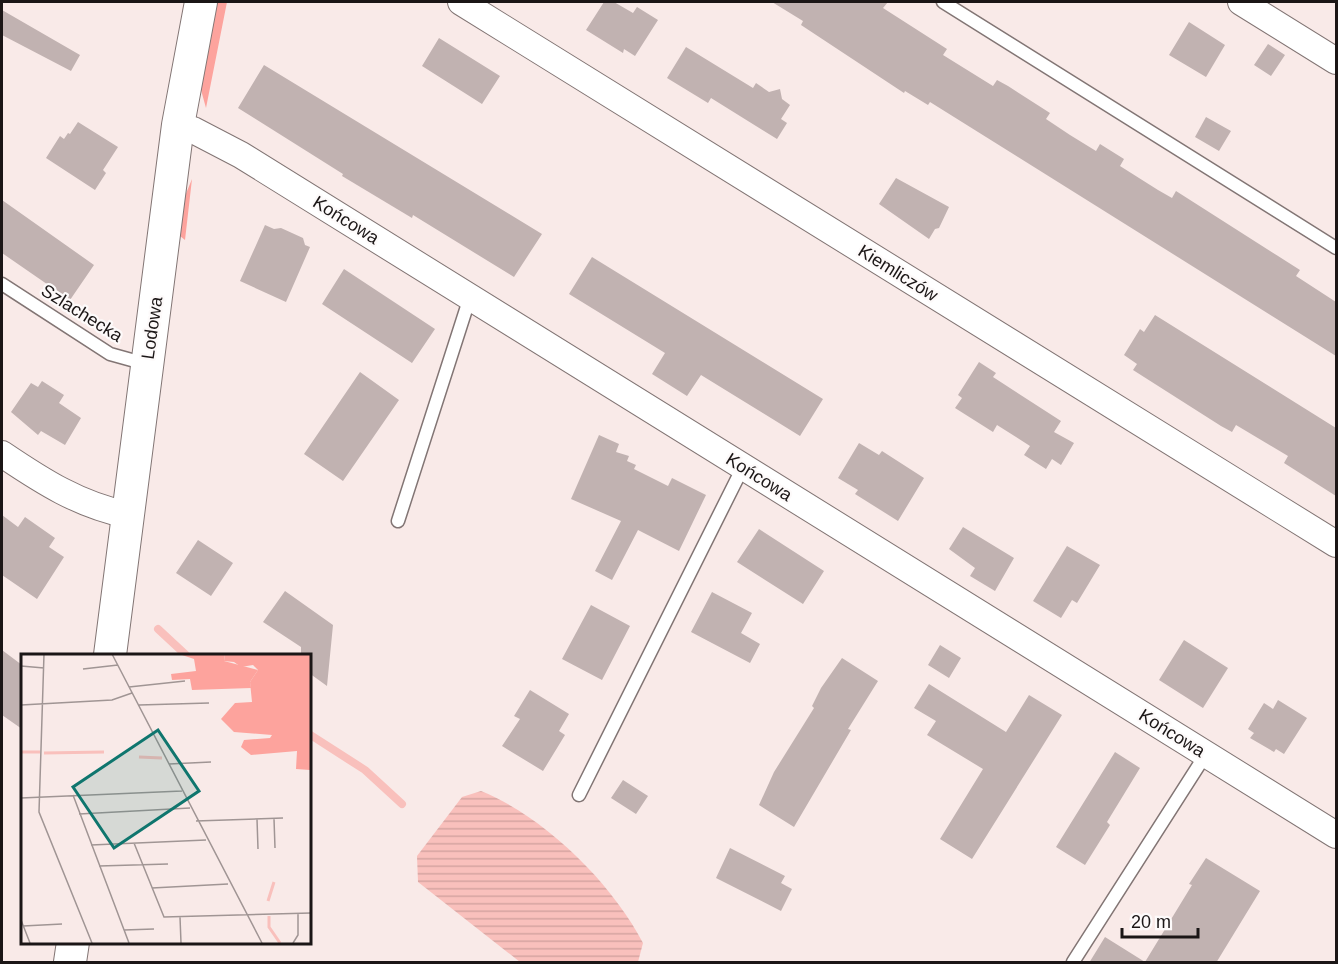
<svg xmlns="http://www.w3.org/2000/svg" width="1338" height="964" font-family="Helvetica,sans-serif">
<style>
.green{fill:#fda39d}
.water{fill:url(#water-rules)}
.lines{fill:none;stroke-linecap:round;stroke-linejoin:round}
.stream{stroke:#f9c0bc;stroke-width:8}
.building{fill:#c1b2b1}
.service-casing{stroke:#827574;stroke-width:15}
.minor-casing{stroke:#827574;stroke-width:28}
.tertiary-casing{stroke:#827574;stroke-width:34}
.service{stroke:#fff;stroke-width:12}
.minor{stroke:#fff;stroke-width:26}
.tertiary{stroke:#fff;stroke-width:32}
.labels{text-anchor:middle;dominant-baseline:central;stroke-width:4.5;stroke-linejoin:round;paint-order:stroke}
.street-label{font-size:18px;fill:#1b1616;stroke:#fdfafa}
.inset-river{fill:none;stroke:#f9c0bc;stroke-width:3}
.inset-road{fill:none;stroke:#a09594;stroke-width:1.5}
.view{fill:#0f766e;fill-opacity:0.15;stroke:#0f766e;stroke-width:3}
.inset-edge{fill:none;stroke:#1b1616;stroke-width:3}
</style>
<defs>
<pattern id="water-rules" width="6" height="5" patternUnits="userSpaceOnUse" patternTransform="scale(1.5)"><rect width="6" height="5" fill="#f9c0bc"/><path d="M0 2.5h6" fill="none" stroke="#d5a4a1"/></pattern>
</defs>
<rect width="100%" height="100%" fill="#f9eae8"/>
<path class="green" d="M217 2H227L206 108 201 90Z
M192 179 185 240 180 236 185 196Z"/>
<path class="water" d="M481 791C545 817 611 882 643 943L638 962H520L418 882 417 856 462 797Z"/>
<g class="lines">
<path class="stream" d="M158 629 186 655
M309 734 365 770 402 804"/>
</g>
<path class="building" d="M604 2H614L633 13 637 7 658 20 635 56 624 49 623 53 586 30Z
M772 2H888L883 8 947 49 943 55 993 86 997 80 1008 86 1050 113 1046 119 1070 135 1096 151 1100 144 1124 159 1120 166 1158 190 1172 198 1176 191 1300 270 1296 276 1336 302V356L930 102 928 105 905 91 904 93 801 25 803 21Z
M2 10 80 55 71 71 2 35Z
M1189 22 1225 45 1206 77 1169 55Z
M439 38 500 76 482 104 422 66Z
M1268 44 1285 55 1271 76 1254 65Z
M686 47 753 88 756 83 769 92 780 89 782 99 790 105 781 119 787 123 777 139 711 98 708 103 667 78Z
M264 65 542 234 514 277 413 215 412 218 342 176 343 174 238 108Z
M1206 117 1231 131 1219 151 1195 137Z
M78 122 118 147 103 170 106 173 95 190 46 158 60 136 64 139 68 133 70 134Z
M896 178 949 207 939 228 935 229 929 239 879 204Z
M2 200 94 265 70 300 2 253Z
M265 225 274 229 281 228 303 238 305 245 310 247 286 302 240 281Z
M592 257 823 399 800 436 701 375 687 396 652 374 665 353 569 294Z
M344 269 435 329 412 363 322 304Z
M1155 315 1336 428V496L1284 463 1288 456 1236 425 1232 432 1221 426 1133 370 1137 364 1124 355 1140 329 1144 332Z
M979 362 996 373 993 377 1061 421 1054 432 1074 443 1061 465 1052 459 1046 469 1024 455 1030 446 997 425 993 432 955 408 962 398 958 395Z
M360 372 399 400 343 481 304 454Z
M42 381 64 395 59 403 81 418 65 445 41 431 38 435 11 412 31 383 38 387Z
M599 435 619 444 616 452 629 456 627 461 636 465 634 469 668 486 672 478 706 495 679 551 638 530 612 580 595 571 621 521 571 499Z
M859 443 879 455 882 451 924 478 898 521 855 494 858 490 838 478Z
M2 515 18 527 25 517 55 538 49 547 64 557 37 599 2 575Z
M963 527 1014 558 995 591 970 576 975 568 949 549Z
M759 529 824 571 803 604 737 562Z
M198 540 233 563 211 596 176 573Z
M1067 546 1100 565 1077 603 1072 600 1061 618 1033 601Z
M285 591 333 625 327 686 309 673V655H301V647L263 622Z
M712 592 752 613 741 633 760 644 750 663 691 632Z
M591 605 630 626 602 680 562 659Z
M1184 640 1228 668 1203 708 1159 680Z
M940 645 961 658 949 678 928 665Z
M2 650 22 665V729L2 715Z
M842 658 878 681 848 729 851 730 794 827 759 805 774 772 814 708 812 706 821 688Z
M929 684 1006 732 1029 695 1062 715 972 859 940 839 983 769 927 735 936 721 914 708Z
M530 690 569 714 559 731 565 735 543 771 502 746 520 719 514 716Z
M1278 700 1307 718 1284 754 1276 749 1274 752 1250 738 1254 733 1248 729 1264 703 1273 709Z
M1115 752 1140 768 1107 822 1110 825 1085 865 1056 847Z
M623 780 648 796 636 814 611 798Z
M730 848 785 876 781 883 792 889 781 911 716 878Z
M1206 858 1260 891 1216 963H1089L1105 937 1145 962 1192 885 1189 884Z"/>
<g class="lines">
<defs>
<path id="service" d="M943 2 1336 248
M2 284 110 354 146 364
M398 521 470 297
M579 795 743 467
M1073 962 1206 754"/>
<path id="minor" d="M461 2 1336 544
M1241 2 1336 61
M178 125 193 130 241 155 1336 835
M2 454C42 481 79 505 128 515"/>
<path id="tertiary" d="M110 655 178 125 201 2
M70 962 73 942"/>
</defs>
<use href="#service" class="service-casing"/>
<use href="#minor" class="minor-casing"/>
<use href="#tertiary" class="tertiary-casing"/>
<use href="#service" class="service"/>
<use href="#minor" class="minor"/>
<use href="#tertiary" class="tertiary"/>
</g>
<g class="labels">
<g class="street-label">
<text transform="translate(346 220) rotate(32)">Końcowa</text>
<text transform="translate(898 273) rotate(32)">Kiemliczów</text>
<text transform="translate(82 313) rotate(32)">Szlachecka</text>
<text transform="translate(152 328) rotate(-82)">Lodowa</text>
<text transform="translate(759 477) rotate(32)">Końcowa</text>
<text transform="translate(1172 733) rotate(32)">Końcowa</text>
</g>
</g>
<g transform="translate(21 654)">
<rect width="290" height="290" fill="#f9eae8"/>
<path d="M158 0H204L203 7 237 16 229 28 230 34 171 36 169 25 151 26 150 20 175 17 173 5Z" fill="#fda39d"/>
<path d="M204 0H289V116L275 115 276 97 230 101 220 93 223 86 249 84 251 81 213 78 200 65 214 49 231 48 229 28 237 16 232 11 220 13 213 8 203 7Z" fill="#fda39d"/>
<path class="inset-river" d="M0 98H19M23 99 83 98M118 103 141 104M247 247 253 228M248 262V273L259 289"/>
<path class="inset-road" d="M23 0 18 158 71 289M91 0 241 289M0 12 23 14M62 15 97 11M108 33 164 27M0 51 91 46 111 39M118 51 188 49M148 110 190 108M52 141 108 289M0 144 161 137M58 160 169 154M236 165 237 195M253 165 254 194M175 167 262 164M113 189 143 263 290 259M70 191 185 186M78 212 147 210M131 234 207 230M159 263 160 289M0 266 9 289M2 272 41 270M103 276 133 275M272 289 277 281V259"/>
<path class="view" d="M137 76 178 137 93 194 52 133Z"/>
<rect width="290" height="290" class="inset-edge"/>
</g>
<rect width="1338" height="964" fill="none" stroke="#1b1616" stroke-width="6"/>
<path d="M1122 928v9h76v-9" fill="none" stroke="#1b1616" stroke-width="3"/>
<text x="1131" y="928" font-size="18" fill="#1b1616" stroke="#fdfafa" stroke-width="4.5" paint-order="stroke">20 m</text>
</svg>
